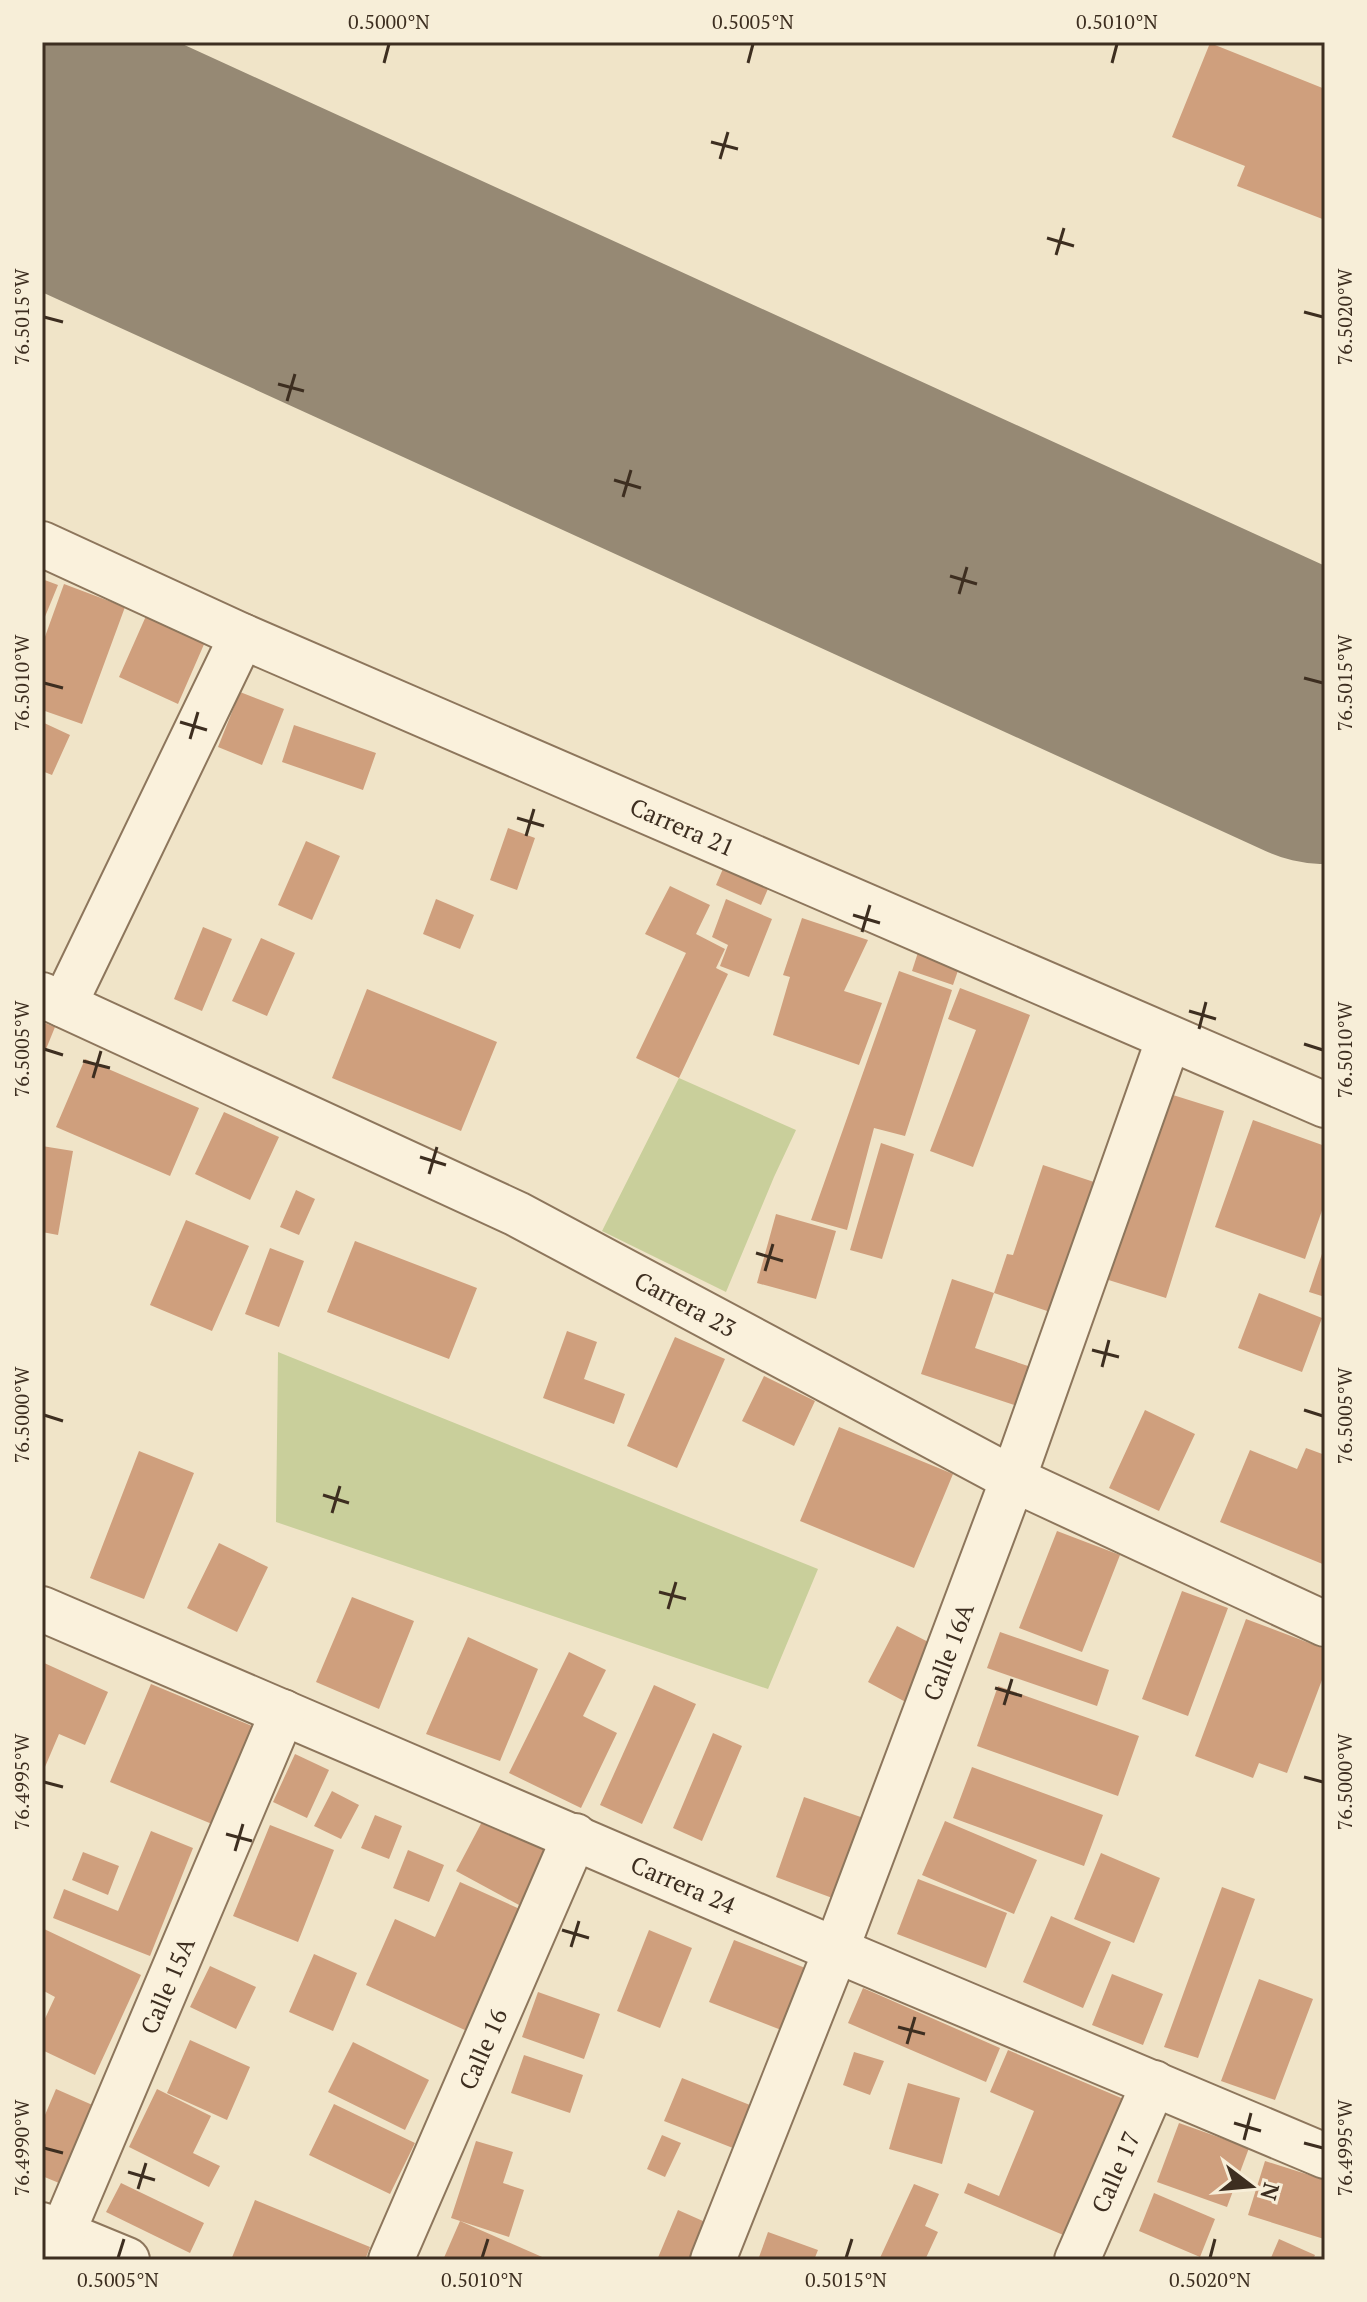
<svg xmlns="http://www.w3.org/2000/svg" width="1367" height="2302" font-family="'PT Serif',serif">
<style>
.green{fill:#c9cf9b}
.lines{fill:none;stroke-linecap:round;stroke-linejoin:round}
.taxiway{stroke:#968974;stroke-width:114}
.runway{stroke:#968974;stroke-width:284}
.building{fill:#cf9f7d}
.minor-casing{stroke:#8d765c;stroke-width:48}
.tertiary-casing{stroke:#8d765c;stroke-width:48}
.minor{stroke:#faf1dc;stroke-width:44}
.tertiary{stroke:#faf1dc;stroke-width:44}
.ticks{fill:none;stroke:#3d2e20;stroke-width:3}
.labels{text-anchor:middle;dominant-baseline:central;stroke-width:8;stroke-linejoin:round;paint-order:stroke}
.street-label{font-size:24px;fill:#3d2e20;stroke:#f7eed8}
.neatline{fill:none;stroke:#3d2e20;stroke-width:3}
.ticks-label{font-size:20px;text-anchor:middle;fill:#3d2e20}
</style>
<rect width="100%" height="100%" fill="#f0e4c8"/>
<path class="green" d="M679 1078 796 1130 774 1177 726 1292 602 1231Z
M278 1352 818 1569 768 1689 276 1522Z"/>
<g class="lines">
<path class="taxiway" d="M1287 705H1325"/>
<path class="runway" d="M42 136 1325 722"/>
</g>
<path class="building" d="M1210 43 1325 89V220L1237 186 1245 166 1172 137Z
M42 579 58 585 42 624Z
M64 584 125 607 82 724 42 710V645Z
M146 616 205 642 178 704 119 677Z
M240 692 284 709 262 765 218 747Z
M42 722 70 735 52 775 42 771Z
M294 725 376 753 363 790 282 762Z
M508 828 535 838 517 890 490 880Z
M306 841 340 856 312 920 278 905Z
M725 864 770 884 761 905 716 885Z
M670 886 710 905 696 934 725 949 716 968 728 974 679 1078 636 1058 686 953 645 934Z
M436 899 474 915 460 949 423 934Z
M726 899 772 919 749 977 720 966 728 945 712 937Z
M802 918 868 940 844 991 882 1003 859 1065 773 1035 790 977 783 975Z
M203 927 232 939 202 1011 174 999Z
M261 938 295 953 267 1016 232 1001Z
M921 943 962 959 953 985 912 971Z
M899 971 952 990 905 1136 874 1128 847 1230 811 1220Z
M960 988 1030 1015 973 1167 930 1151 976 1030 948 1019Z
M367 989 497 1042 461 1131 332 1078Z
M42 1022 55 1027 42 1059Z
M85 1059 199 1108 170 1176 56 1127Z
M1157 1090 1224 1111 1166 1298 1099 1277Z
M224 1112 279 1137 250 1200 195 1174Z
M1253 1120 1325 1146V1202L1305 1259 1215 1227Z
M881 1143 914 1154 882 1259 850 1250Z
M42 1146 73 1151 58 1235 42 1232Z
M1043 1165 1103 1185 1059 1315 994 1293 1007 1254 1013 1255Z
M296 1190 315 1199 299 1235 280 1227Z
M776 1214 836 1231 816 1299 757 1283Z
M186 1220 249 1246 212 1331 150 1305Z
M355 1241 477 1288 449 1359 327 1312Z
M1325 1245V1297L1309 1292Z
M270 1248 304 1261 279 1327 245 1314Z
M952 1279 994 1293 975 1348 1037 1369 1023 1408 921 1374Z
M1259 1293 1322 1318 1302 1372 1238 1348Z
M567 1331 597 1342 584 1379 625 1394 614 1424 543 1398Z
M675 1337 725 1359 677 1468 627 1446Z
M764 1376 815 1401 794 1446 742 1421Z
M1145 1410 1195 1434 1159 1511 1109 1488Z
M839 1427 953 1474 914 1568 800 1521Z
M1306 1448 1325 1455V1565L1220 1522 1250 1450 1297 1469Z
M139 1451 194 1473 144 1599 90 1578Z
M1057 1531 1120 1555 1082 1652 1019 1628Z
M219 1543 268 1567 237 1632 187 1608Z
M1182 1591 1228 1608 1188 1716 1142 1699Z
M352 1597 414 1621 379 1709 316 1682Z
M1246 1619 1325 1649V1672L1287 1773 1259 1763 1253 1778 1195 1756Z
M897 1626 946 1651 917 1708 868 1682Z
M1000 1632 1109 1670 1097 1706 987 1668Z
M468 1637 538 1669 500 1761 426 1734Z
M569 1652 606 1670 583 1716 617 1733 581 1808 509 1773Z
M42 1662 108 1692 85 1745 59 1734 42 1774Z
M151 1684 252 1726 212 1824 110 1782Z
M654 1685 696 1704 642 1824 600 1805Z
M998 1686 1139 1736 1118 1796 977 1746Z
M713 1733 742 1746 702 1841 673 1828Z
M295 1754 329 1770 307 1818 273 1802Z
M972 1767 1103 1815 1084 1866 953 1818Z
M332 1791 359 1805 341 1839 314 1826Z
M804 1797 872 1821 843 1902 776 1877Z
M375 1815 402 1826 389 1859 361 1848Z
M484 1818 547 1850 519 1905 456 1871Z
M945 1821 1037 1860 1014 1914 922 1875Z
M270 1825 334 1850 298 1942 233 1916Z
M151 1831 193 1848 150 1956 53 1918 64 1889 118 1911Z
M408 1850 444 1865 429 1902 393 1888Z
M83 1852 119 1866 108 1895 72 1880Z
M1101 1853 1160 1878 1134 1943 1074 1919Z
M918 1879 1007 1913 986 1968 897 1934Z
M460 1882 522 1910 467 2031 366 1985 395 1919 435 1937Z
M1222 1887 1255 1899 1198 2058 1164 2047Z
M1051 1916 1111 1942 1083 2008 1023 1982Z
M42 1928 141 1975 95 2075 42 2050V2025L55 1997 42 1990Z
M649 1930 692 1948 660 2028 617 2011Z
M734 1940 818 1973 794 2035 709 2002Z
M314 1954 357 1973 333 2031 289 2012Z
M210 1966 256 1987 236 2029 190 2007Z
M1112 1974 1163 1994 1143 2045 1092 2025Z
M1259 1979 1313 1999 1275 2100 1221 2081Z
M863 1988 1000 2048 986 2082 848 2023Z
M538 1992 600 2014 584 2059 522 2037Z
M190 2040 250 2067 227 2120 167 2093Z
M353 2042 429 2080 405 2130 328 2092Z
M1008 2050 1126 2100 1068 2237 964 2193 968 2183 999 2196 1034 2111 990 2092Z
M854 2052 884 2061 870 2095 843 2085Z
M524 2055 583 2075 570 2113 511 2093Z
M682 2078 755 2107 738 2150 664 2121Z
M908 2083 960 2098 942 2164 889 2149Z
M56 2089 97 2107 64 2185 42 2176V2122Z
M157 2089 211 2116 193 2153 220 2166 209 2187 129 2147Z
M334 2104 415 2143 390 2194 309 2155Z
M1179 2123 1249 2148 1227 2207 1157 2182Z
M662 2135 681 2143 665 2177 647 2169Z
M476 2141 513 2152 503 2183 524 2190 509 2237 451 2218Z
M1265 2161 1325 2180 1324 2239 1248 2215Z
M121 2183 204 2223 190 2253 106 2212Z
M914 2184 939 2194 925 2226 938 2232 925 2260H879Z
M1154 2193 1215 2219 1200 2257 1139 2231Z
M255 2200 370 2247 365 2260H231Z
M678 2210 712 2225 697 2260H657Z
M460 2221 549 2260H443Z
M768 2232 818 2250 814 2260H758Z
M1279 2239 1315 2255 1313 2260H1270Z"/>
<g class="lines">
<defs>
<g id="minor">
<path id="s1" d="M42 995 517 1214 1013 1479 1325 1624"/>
<path d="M64 1005 242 636"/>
<path id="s2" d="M42 1609 836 1950 1325 2156"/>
<path d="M42 2225 127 2260"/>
<path id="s3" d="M51 2260 283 1712"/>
<path id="s4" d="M391 2260 575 1836"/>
<path id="s5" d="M713 2260 836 1950 1013 1479 1169 1038"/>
<path id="s6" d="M1077 2260 1154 2083"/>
</g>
<g id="tertiary">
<path id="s7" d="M42 544 242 636 1325 1105"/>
</g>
</defs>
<use href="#minor" class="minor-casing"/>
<use href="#tertiary" class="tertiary-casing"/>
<use href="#minor" class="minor"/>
<use href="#tertiary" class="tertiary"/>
</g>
<path class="ticks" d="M384 63 389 44M748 63 753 44M1112 63 1117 44M711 142 738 149M720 159 728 132M1047 238 1074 246M1056 255 1064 228M1304 312 1323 317M44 317 63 322M278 384 304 391M287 401 295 374M614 480 641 488M623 497 631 470M950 576 977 584M959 594 967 567M1304 678 1323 683M44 683 63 688M180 722 207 730M190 739 198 712M517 818 544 826M526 836 534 809M853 915 880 923M862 932 870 905M1189 1011 1216 1019M1199 1029 1206 1002M1304 1044 1323 1050M44 1049 63 1055M83 1061 110 1068M93 1078 101 1051M420 1157 446 1165M429 1174 437 1147M756 1253 783 1261M765 1271 773 1244M1092 1350 1119 1357M1102 1367 1109 1340M1304 1410 1323 1416M44 1415 63 1421M323 1495 349 1503M332 1513 340 1486M659 1592 686 1599M668 1609 676 1582M995 1688 1022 1696M1004 1705 1012 1679M1304 1777 1323 1782M44 1782 63 1787M226 1834 252 1841M235 1851 243 1824M562 1930 589 1938M571 1947 579 1921M898 2027 925 2034M907 2044 915 2017M1234 2123 1261 2131M1244 2140 1251 2113M1304 2143 1323 2148M44 2148 63 2153M128 2172 155 2180M138 2189 146 2163M118 2258 124 2239M482 2258 488 2239M846 2258 852 2239M1210 2258 1215 2239"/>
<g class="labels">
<g class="street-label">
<text stroke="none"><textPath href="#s7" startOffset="700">Carrera 21</textPath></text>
<text stroke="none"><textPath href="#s1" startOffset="714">Carrera 23</textPath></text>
<text stroke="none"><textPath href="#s5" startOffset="652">Calle 16A</textPath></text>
<text stroke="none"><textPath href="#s2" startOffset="698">Carrera 24</textPath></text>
<text stroke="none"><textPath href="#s3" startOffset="298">Calle 15A</textPath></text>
<text stroke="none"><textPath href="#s4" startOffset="230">Calle 16</textPath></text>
<text stroke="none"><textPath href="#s6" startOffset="96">Calle 17</textPath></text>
</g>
</g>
<rect width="1367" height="2302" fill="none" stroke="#f7eed8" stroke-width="88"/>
<g transform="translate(1251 2186) rotate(106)" stroke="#f7eed8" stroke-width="6" paint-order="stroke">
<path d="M0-6L14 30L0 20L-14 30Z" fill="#3d2e20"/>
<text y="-12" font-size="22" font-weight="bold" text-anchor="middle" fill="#3d2e20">N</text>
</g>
<rect x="44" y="44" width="1279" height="2214" class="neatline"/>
<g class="ticks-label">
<text x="389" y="29">0.5000°N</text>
<text x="753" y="29">0.5005°N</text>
<text x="1117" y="29">0.5010°N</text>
<text transform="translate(22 317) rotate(-90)" y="7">76.5015°W</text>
<text transform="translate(1345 317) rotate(-90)" y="7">76.5020°W</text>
<text transform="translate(22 683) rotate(-90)" y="7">76.5010°W</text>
<text transform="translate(1345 683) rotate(-90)" y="7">76.5015°W</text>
<text transform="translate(22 1049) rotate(-90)" y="7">76.5005°W</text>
<text transform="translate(1345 1050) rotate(-90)" y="7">76.5010°W</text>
<text transform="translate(22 1415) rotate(-90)" y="7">76.5000°W</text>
<text transform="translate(1345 1416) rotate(-90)" y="7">76.5005°W</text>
<text transform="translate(22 1782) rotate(-90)" y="7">76.4995°W</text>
<text transform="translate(1345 1782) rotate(-90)" y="7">76.5000°W</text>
<text transform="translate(22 2148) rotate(-90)" y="7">76.4990°W</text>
<text transform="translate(1345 2148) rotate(-90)" y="7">76.4995°W</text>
<text x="118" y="2287">0.5005°N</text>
<text x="482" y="2287">0.5010°N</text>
<text x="846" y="2287">0.5015°N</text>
<text x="1210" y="2287">0.5020°N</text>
</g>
</svg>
